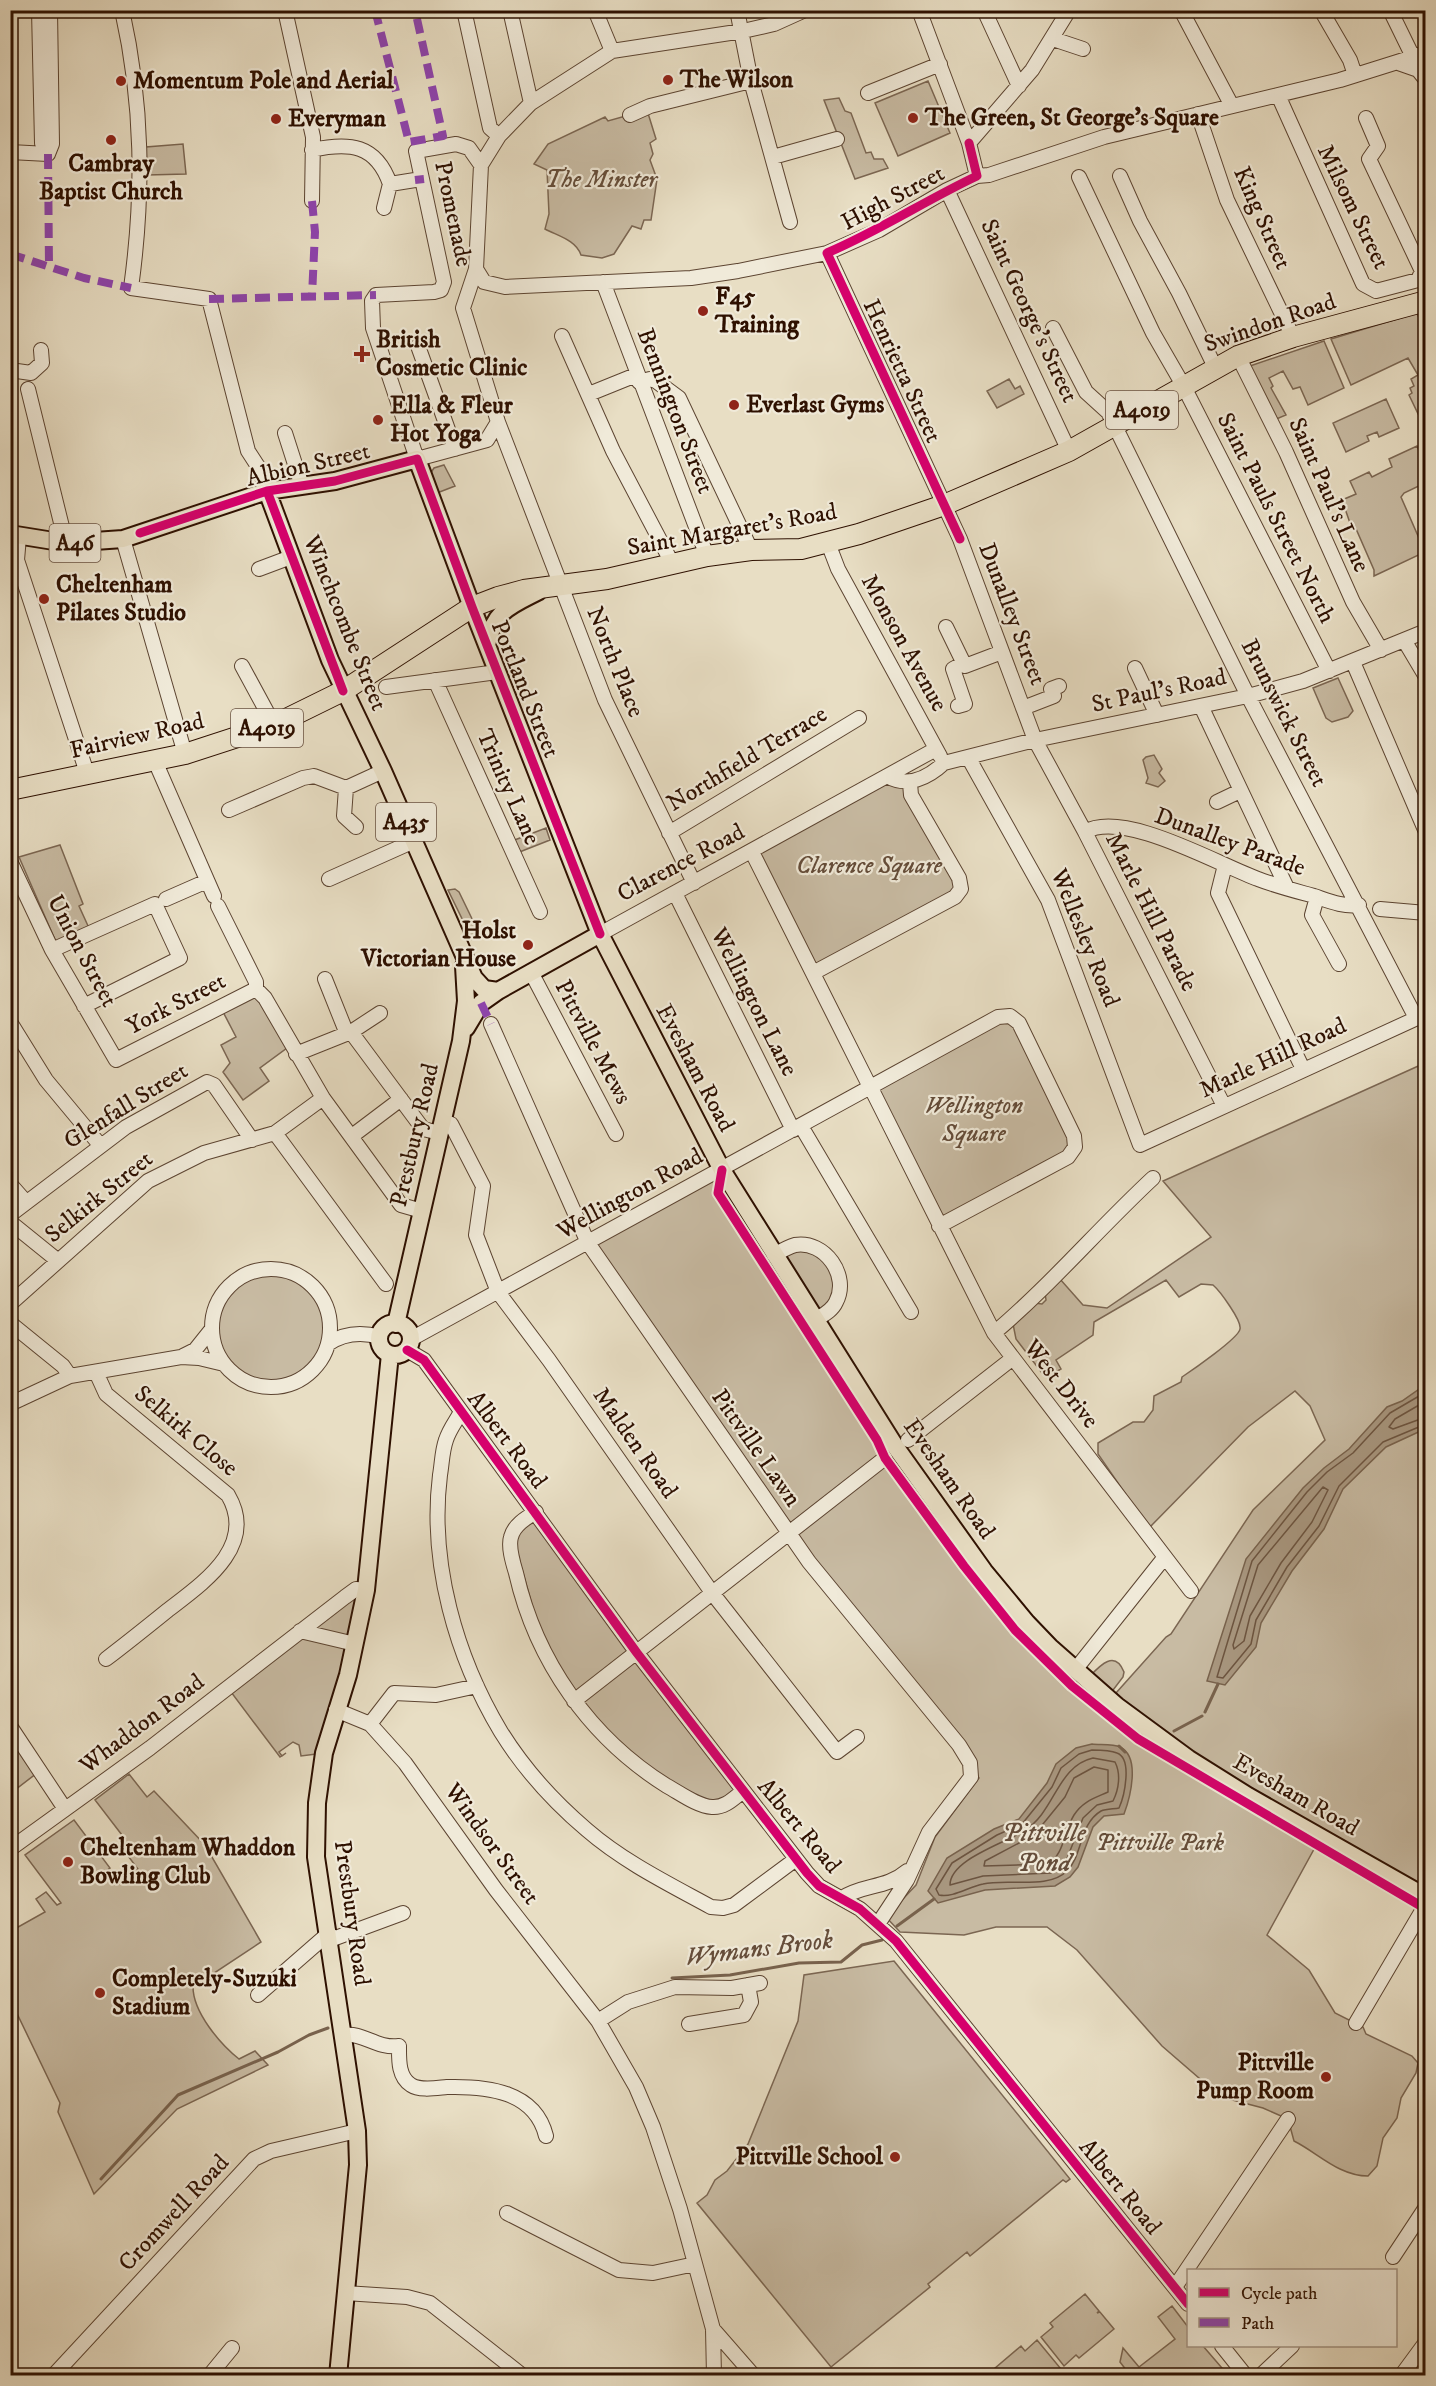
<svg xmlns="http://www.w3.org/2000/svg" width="1436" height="2386" font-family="'IM FELL DW Pica',serif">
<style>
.green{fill:#c8bba3;stroke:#7b6652;stroke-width:1.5}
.water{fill:#a99881;stroke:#78624d;stroke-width:1.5}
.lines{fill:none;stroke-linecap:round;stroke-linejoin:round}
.shore{stroke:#6c5440;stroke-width:1.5}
.stream{stroke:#78624d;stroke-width:3}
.minor-casing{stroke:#5c4431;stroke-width:16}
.major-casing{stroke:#2e1000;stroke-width:20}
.highway-casing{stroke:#2e1000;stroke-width:22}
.minor{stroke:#f0ead9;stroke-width:14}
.major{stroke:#e8dec4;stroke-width:16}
.highway{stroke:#e8dec4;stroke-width:20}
.quiet{stroke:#8e44ad;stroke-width:8;stroke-dasharray:15 8;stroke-linecap:butt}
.cycleway-casing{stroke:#f0ead9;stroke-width:13}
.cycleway{stroke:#d6006c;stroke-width:9}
.poi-dot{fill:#8f2418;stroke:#f0ead9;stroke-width:2}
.labels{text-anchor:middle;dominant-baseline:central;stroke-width:4.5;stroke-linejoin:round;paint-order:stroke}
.shield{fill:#f0ead9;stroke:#685141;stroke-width:1.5}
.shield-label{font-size:22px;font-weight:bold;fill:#2e1000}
.poi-label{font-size:24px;font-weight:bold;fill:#2e1000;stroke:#f0ead9;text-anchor:start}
.park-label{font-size:24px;font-style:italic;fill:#644c39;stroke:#f0ead9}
.street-label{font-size:24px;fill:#2e1000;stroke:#f0ead9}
.water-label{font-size:26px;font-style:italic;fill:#654d3a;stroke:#f0ead9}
</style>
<rect width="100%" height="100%" fill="#e8dec4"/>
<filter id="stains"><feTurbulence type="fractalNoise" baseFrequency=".00333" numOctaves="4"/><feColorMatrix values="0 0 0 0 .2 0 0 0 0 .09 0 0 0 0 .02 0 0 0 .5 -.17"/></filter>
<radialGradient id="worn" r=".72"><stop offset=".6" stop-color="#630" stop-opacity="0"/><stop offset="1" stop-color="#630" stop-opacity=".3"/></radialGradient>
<path class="green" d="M928 81 950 133 898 156 875 103Z
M839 98 845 111 851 113 866 153 871 152 874 159H883L888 168 855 179 824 100Z
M647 110 656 139 650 143 653 154 650 160 657 179 651 220H644L641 229 632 226 614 254 602 258 581 255C576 240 558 236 545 229L549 214 547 170 534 164 548 144 605 117 608 121Z
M183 144 186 174 147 175 146 147Z
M1417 313 1425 333V421L1422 422 1409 395 1412 393 1410 388 1414 386 1411 379 1418 375 1408 358 1351 385 1331 339Z
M1324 341 1344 388 1308 405 1300 387 1293 389 1283 371 1269 378 1273 386 1271 388 1286 415 1274 420 1247 367Z
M1009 379 1015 389 1020 386 1024 394 997 408 987 391Z
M1386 399 1399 428 1379 437 1377 432 1367 436 1369 441 1346 452 1333 423Z
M1417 446 1425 463V483L1404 493 1401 497 1425 552 1374 576V570L1353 522 1350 523 1342 500 1356 494 1350 481 1369 472 1372 477 1392 467 1389 459Z
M444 465 455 486 437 493 430 474 434 468Z
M1338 678 1353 711 1348 717 1332 722 1326 718 1313 688Z
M1154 755 1162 769 1159 773 1165 781 1158 787 1146 783 1148 778 1143 760 1146 757Z
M887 776 910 783 961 889 813 973 752 852Z
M546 828 550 840 517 853 512 841Z
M60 845 83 904 79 906 89 928 56 942 19 857Z
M455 889 459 892 477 929 476 935 472 939 448 890Z
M256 989 291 1045 260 1068 269 1081 243 1100 223 1072 230 1063 221 1045 236 1037 220 1006Z
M1010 1016 1075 1147 939 1226 871 1088Z
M1425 1063V1882L1417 1884 1318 1842 1267 1935 1309 1970 1335 2013 1363 2027 1366 2034 1412 2056 1418 2063 1416 2073 1401 2098 1397 2118 1383 2138 1377 2166 1368 2176C1339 2176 1318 2153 1294 2141L1288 2119 1263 2108 1221 2097 1162 2046 1077 1950 1047 1927H996L964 1935 900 1932 886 1917 916 1885 935 1837 979 1778 959 1745 789 1534 588 1243 722 1170 775 1254 794 1245 820 1251 840 1289 816 1319 949 1520 1086 1680C1097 1669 1114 1647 1124 1672L1123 1677 1107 1698 1130 1706 1116 1693 1166 1637 1171 1634 1253 1510 1325 1440 1310 1406 1295 1391 1248 1427 1149 1528 1098 1454V1443L1133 1422H1144L1153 1410 1154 1396 1181 1382 1182 1377C1191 1371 1239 1338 1240 1329 1242 1321 1220 1291 1213 1285L1201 1284 1179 1297 1166 1280 1094 1322 1093 1335 1056 1360 1061 1369 1056 1372 1042 1373 1016 1339 1013 1324 1034 1303 1042 1304 1046 1300 1045 1293 1060 1279 1083 1305 1107 1308 1211 1237 1163 1181Z
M216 1328a55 55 0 1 1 110 0a55 55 0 1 1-110 0Z
M536 1512 743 1791 713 1807 633 1762 547 1658 512 1534Z
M366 1590 324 1753 301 1756 299 1745 293 1742 279 1752 282 1756 286 1753 280 1757 228 1688Z
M10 1732 37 1773 11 1793H10Z
M129 1774 147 1797 154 1791 205 1845 261 1942 193 1987C193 2012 220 2044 239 2059L255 2051 268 2065 177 2109 94 2194 58 2112 60 2103 11 2001V1931L45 1912 36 1899 46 1892 57 1905 61 1903 25 1855 74 1820 110 1868 106 1871 119 1884 138 1869 119 1844 125 1839 95 1800Z
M894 1961 1070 2179 1066 2182 1063 2180 970 2256 967 2252 928 2284 930 2287 831 2367 697 2203 707 2195 715 2180 727 2171 748 2144 798 2021 804 1975Z
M1085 2294 1099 2311 1097 2313 1100 2312 1114 2329 1079 2358 1076 2355 1064 2366 1041 2337 1053 2327 1050 2323Z
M1172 2306 1188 2327V2346H1203L1228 2375H1130L1120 2362 1123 2348 1139 2367 1175 2339 1158 2317Z
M1037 2340 1061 2369 1052 2375H977L984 2370 988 2374 1021 2346 1025 2351Z"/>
<path class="water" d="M1425 1385V1429L1386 1447 1343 1489 1324 1529 1292 1571 1261 1623 1256 1647 1225 1685 1207 1681 1246 1559 1303 1488 1324 1468 1349 1449 1387 1407 1402 1401Z
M1092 1744C1099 1745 1113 1744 1120 1747 1141 1757 1130 1798 1124 1814L1104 1816 1093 1827 1078 1867 1070 1877 1055 1886 985 1890 938 1903 928 1891 947 1858 994 1829 1019 1819 1047 1783 1056 1764 1076 1748Z"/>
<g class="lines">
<path class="shore" d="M1426 1392 1390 1413 1353 1453 1327 1472 1307 1492 1252 1561 1217 1677 1223 1678 1251 1644 1256 1620 1287 1567 1319 1526 1339 1486 1383 1442 1426 1424
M1426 1401 1395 1419 1389 1427 1393 1429 1426 1417
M1323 1487 1328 1490 1312 1522 1281 1563 1250 1616 1244 1641 1234 1649 1233 1645 1258 1565Z
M1092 1750C1099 1750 1110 1750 1117 1753 1133 1759 1124 1797 1119 1808 1114 1809 1106 1809 1101 1811 1079 1824 1083 1855 1067 1871 1048 1890 1008 1878 983 1884 968 1887 953 1898 939 1895L936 1889 952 1863 997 1835 1022 1824 1052 1787 1061 1768 1079 1754Z
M1093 1758 1115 1762C1121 1774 1119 1789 1113 1801L1097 1805 1083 1818 1066 1861 1051 1873 983 1876 950 1885C950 1859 1006 1843 1025 1830 1055 1812 1057 1766 1093 1758Z
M1094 1767 1108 1770V1792C1095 1798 1083 1801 1074 1815 1064 1831 1064 1855 1048 1864L984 1866 985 1861 1034 1835 1065 1797 1074 1778Z"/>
<path class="stream" d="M1205 1712 1218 1684
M1174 1731 1202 1716
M1119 1746 1125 1752
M897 1926 934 1899
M672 1978 730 1975 799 1963 841 1962 862 1945 882 1940
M101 2179 178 2095 278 2052 309 2035 328 2028"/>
<defs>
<path id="minor" d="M39 10 42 143 48 154 52 144 50 10
M122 10C143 104 144 193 131 288L209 299 248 451 259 468 267 491
M285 10 313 137 312 201
M464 10 490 128 499 136
M510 10 531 103
M595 10 612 51
M737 10 751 81 790 222
M919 10 969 143 977 176
M984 10 1019 86
M1181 10 1232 106
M1321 10 1350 60 1355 75
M1390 10 1413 57
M1053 39 1083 49
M1398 63 1418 70 1426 80
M868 93 940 64
M1278 95 1363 284 1376 291 1418 280 1422 271 1369 159 1378 146 1366 118
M1198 114 1227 200 1293 337
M630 115 650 106 751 81
M969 143 1032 70 1069 10
M312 150C349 142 376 144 390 184L415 180
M10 152 48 154
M773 157 837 139
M481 165 469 148 456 144 416 151 444 282 441 290 434 292 376 295 372 301 373 328 417 459 487 440 498 422
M1120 176 1140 221 1179 293 1215 367
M1079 177 1153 333 1183 385 1329 671
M947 190 1069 451
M384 208 390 184
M827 253 960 539 1035 740 1085 832 1224 1106
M476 269 484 282 505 287 691 278 738 271 827 253 879 230 947 190 977 176 989 175 1104 137 1340 80 1426 53
M603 282 707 556
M1053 328 1086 392 1108 412 1248 696 1416 1018
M562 336 613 451 672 563
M418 346 455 449
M1238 356 1286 452 1353 602 1381 650
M10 370 31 373 42 363 41 350
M639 382 650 379 656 381 679 398 751 550
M28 389 66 543
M589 394 636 375
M285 433 302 486
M19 537 17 560 87 773
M123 539 185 754
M828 543 838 569 940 756
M259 569 291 557
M946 627 965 666 1002 652
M1404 640 1426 677
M1353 662 1426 832
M242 666 274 725
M1135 668 1157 715
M435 680 540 912
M386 687 497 672
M958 706 965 704 953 669 964 663
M1201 706 1287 888
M1023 708 1054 696 1051 689 1059 686
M968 757 1048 900 1140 1145 1426 1014
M155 761 214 896
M944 763 1035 740 1248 696 1303 681 1426 631
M887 776C907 788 928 778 944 763
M346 788 383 771
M1217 802 1240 791
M229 810 303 778 314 776 346 788 344 816 356 827
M1085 832C1123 809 1219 865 1258 879 1276 886 1296 891 1314 896 1329 901 1343 907 1359 905
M669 833 859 718
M752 852 867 1081
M10 861 52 950 116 1060 256 989
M1225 865 1218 893 1303 1069
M329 879 414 841
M694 883 605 700 498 422 463 308 476 269 481 165 499 136 531 103 612 51 743 31 774 24 805 10
M675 893 793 1130
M1317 897 1312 915 1339 964
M166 899 207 881
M218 906 256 982V989L265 998 323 1098 401 1205 422 1211
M1380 909 1426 913
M600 934 936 749
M52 950 155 904 180 958 84 1006
M531 972 616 1134
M813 973 955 897 961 889 959 878 911 795 910 783
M325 979 347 1034
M10 1022 46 1080 100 1145
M491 1024 588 1243 809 1562 959 1745 970 1763 971 1777 929 1832 907 1880 878 1924
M351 1032 423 1129 440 1133
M296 1054 351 1032 380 1013
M871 1088 994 1333 1191 1591
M442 1121 451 1124 483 1186 476 1235 498 1292 549 1360 713 1594 837 1752 857 1737
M801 1126 911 1312
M275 1133 386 1284
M352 1136 401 1099
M10 1184 25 1201
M10 1215 126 1127 207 1082 214 1085 252 1140
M10 1222 57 1260
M774 1255C781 1251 788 1247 795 1245 825 1240 850 1276 836 1302 832 1311 823 1315 815 1320
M212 1328a59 59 0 1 1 118 0a59 59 0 1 1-118 0Z
M10 1304 148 1181 204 1153 275 1133 323 1098
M10 1323 63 1366 70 1376
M994 1333C1051 1285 1099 1228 1153 1178
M411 1339 998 1017 1010 1016 1019 1023 1074 1136 1075 1147 1068 1157 939 1226
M328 1344C344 1333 362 1332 380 1337
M407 1350 424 1360 637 1653 807 1873 819 1886 860 1909 896 1941 1188 2304
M183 1356 195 1350 211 1330
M96 1372 106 1394 228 1495C258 1546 203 1583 168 1610 147 1627 127 1643 106 1659
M10 1404 70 1376 181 1357 199 1358 224 1364
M461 1412C456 1421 449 1430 446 1440 442 1451 442 1464 440 1475 429 1563 456 1657 501 1732 524 1769 554 1802 587 1830 624 1862 669 1884 711 1907L723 1908 734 1905 796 1859
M908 1440 1013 1358
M536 1512C526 1518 514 1525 511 1537 508 1547 513 1563 516 1573 536 1661 590 1738 667 1786 680 1793 697 1806 712 1807 725 1808 734 1798 743 1791
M300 1631 355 1644
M1075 1670 1164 1558
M574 1701 885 1458
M336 1710 370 1724 405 1763 496 1890 598 2021 636 2087 653 2127 680 2209 713 2329 714 2376
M370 1724 394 1693 436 1695 477 1686
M10 1726 65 1809
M10 1849 150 1748 345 1597 356 1589 366 1590
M842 1898C863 1884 886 1889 907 1871
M330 1940 403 1913
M258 1995 329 1933
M598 2021 628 2002 675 1987 732 1988 760 1983
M1356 2023 1426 1904
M689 2024 744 2015 751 2002 748 1985
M345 2035C362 2032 377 2049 399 2046 399 2059 398 2077 411 2085 420 2091 436 2088 447 2087 487 2086 535 2091 546 2136
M507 2213 619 2270 653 2273 695 2264
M1393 2257 1426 2207
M1175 2287 1288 2119
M345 2293 407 2297 430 2303 523 2376
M713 2329 754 2376
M1222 2346 1246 2376
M53 2376 254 2159 271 2151 357 2131
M209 2376 232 2348
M1260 2376 1292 2346
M1401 2376 1426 2342"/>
<path id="major" d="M267 491 330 660 383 771 474 978 484 989 498 991
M10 534 66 543 123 539 267 491 335 481 417 459 472 607 600 934 722 1170 897 1449 984 1571 1027 1623 1050 1647 1117 1706 1189 1759 1248 1796 1426 1897
M487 645C494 610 510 606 539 591
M466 1028 481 1003 498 991 600 934
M379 1339a16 16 0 1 1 32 0a16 16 0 1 1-32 0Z
M396 1324 461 1041 466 1001 464 966
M338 2376 358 2165 357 2131 316 1857 317 1803 324 1753 348 1675 366 1590 390 1354"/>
<path id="highway" d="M10 790 185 754 274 725 343 691 472 607 498 597 524 590 607 579 707 556 751 550 801 549 859 534 944 505 1069 451 1238 356 1293 337 1426 301"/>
</defs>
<use href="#minor" class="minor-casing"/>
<use href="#major" class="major-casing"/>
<use href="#highway" class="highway-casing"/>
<use href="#minor" class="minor"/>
<use href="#major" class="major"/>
<use href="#highway" class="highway"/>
<path class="quiet" d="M375 10 409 142 443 136 415 10
M48 154 49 267
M415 180 424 179
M312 201 315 232 312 296
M10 254 84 278 131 288
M209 299 376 295
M481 1003 491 1024"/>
<defs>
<path id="cycleway" d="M267 491 343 691
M140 533 267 491 335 481 417 459 472 607 600 934
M960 539 827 253C879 231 926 200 977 176L969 143
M722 1170 718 1193 877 1440 885 1458 964 1566 1015 1630 1072 1686 1138 1739 1426 1909
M407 1350 424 1360 637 1653 807 1873 819 1886 860 1909 896 1941 1188 2304"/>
</defs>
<use href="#cycleway" class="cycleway-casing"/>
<use href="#cycleway" class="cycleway"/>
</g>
<g class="poi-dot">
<circle cx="668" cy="80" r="6"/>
<circle cx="121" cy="81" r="6"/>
<circle cx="913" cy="118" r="6"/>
<circle cx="276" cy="119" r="6"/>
<circle cx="111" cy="140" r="6"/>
<circle cx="703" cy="311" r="6"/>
<path d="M359 345h6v6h6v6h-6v6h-6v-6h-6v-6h6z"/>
<circle cx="734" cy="405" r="6"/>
<circle cx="378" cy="420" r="6"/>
<circle cx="44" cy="599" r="6"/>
<circle cx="528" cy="945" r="6"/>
<circle cx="68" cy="1862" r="6"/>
<circle cx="100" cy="1993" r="6"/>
<circle cx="1326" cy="2077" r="6"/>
<circle cx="895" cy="2157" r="6"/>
</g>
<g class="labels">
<g class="shield">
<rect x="1106" y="391" width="72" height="38" rx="4.5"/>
<rect x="49.5" y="524" width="51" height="38" rx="4.5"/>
<rect x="231" y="709" width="72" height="38" rx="4.5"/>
<rect x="376" y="803" width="60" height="38" rx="4.5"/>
</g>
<g class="shield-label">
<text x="1142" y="410">A4019</text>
<text x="75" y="543">A46</text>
<text x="267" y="728">A4019</text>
<text x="406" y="822">A435</text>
</g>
<g class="poi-label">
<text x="680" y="80">The Wilson</text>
<text x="133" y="81">Momentum Pole and Aerial</text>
<text x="925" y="118">The Green, St George's Square</text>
<text x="288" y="119">Everyman</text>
<text x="111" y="164" text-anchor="middle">Cambray<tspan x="111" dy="28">Baptist Church</tspan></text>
<text x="715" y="297">F45<tspan x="715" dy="28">Training</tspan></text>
<text x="376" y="340">British<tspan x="376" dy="28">Cosmetic Clinic</tspan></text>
<text x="746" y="405">Everlast Gyms</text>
<text x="390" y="406">Ella &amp; Fleur<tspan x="390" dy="28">Hot Yoga</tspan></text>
<text x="56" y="585">Cheltenham<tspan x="56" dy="28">Pilates Studio</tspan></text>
<text x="516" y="931" text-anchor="end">Holst<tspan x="516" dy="28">Victorian House</tspan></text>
<text x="80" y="1848">Cheltenham Whaddon<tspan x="80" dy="28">Bowling Club</tspan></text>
<text x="112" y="1979">Completely-Suzuki<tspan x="112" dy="28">Stadium</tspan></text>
<text x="1314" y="2063" text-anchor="end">Pittville<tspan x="1314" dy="28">Pump Room</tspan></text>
<text x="883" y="2157" text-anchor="end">Pittville School</text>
</g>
<g class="park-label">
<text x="601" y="180">The Minster</text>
<text x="869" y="866">Clarence Square</text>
<text x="974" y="1106">Wellington<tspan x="974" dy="28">Square</tspan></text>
<text x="1160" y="1843">Pittville Park</text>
</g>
<g class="street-label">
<text transform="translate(893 198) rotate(-28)">High Street</text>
<text transform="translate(1353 207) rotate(64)">Milsom Street</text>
<text transform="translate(453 214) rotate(78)">Promenade</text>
<text transform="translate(1262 218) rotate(66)">King Street</text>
<text transform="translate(1029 311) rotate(65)">Saint George's Street</text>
<text transform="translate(1270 323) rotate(-19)">Swindon Road</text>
<text transform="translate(902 371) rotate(65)">Henrietta Street</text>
<text transform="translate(675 411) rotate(69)">Bennington Street</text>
<text transform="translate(308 465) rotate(-13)">Albion Street</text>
<text transform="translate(1329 495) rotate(66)">Saint Paul's Lane</text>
<text transform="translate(1276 518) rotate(63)">Saint Pauls Street North</text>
<text transform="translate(732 530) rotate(-10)">Saint Margaret's Road</text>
<text transform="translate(1012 614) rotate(69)">Dunalley Street</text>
<text transform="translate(345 623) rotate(68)">Winchcombe Street</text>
<text transform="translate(904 643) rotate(61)">Monson Avenue</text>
<text transform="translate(615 662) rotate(68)">North Place</text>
<text transform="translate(525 689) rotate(68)">Portland Street</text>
<text transform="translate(1159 691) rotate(-12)">St Paul's Road</text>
<text transform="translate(1284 713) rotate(63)">Brunswick Street</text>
<text transform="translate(137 736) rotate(-13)">Fairview Road</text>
<text transform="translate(747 759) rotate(-31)">Northfield Terrace</text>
<text transform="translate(508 787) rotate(66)">Trinity Lane</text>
<text transform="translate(1230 842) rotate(20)">Dunalley Parade</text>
<text transform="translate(681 863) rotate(-28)">Clarence Road</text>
<text transform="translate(1151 912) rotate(63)">Marle Hill Parade</text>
<text transform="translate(1085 938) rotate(68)">Wellesley Road</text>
<text transform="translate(82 951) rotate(62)">Union Street</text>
<text transform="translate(754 1002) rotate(63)">Wellington Lane</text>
<text transform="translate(176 1004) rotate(-27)">York Street</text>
<text transform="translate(593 1042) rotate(62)">Pittville Mews</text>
<text transform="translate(1273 1058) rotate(-25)">Marle Hill Road</text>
<text transform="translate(695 1068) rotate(62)">Evesham Road</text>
<text transform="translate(126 1106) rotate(-32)">Glenfall Street</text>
<text transform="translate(415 1135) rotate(-77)">Prestbury Road</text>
<text transform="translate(630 1194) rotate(-29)">Wellington Road</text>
<text transform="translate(99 1197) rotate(-39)">Selkirk Street</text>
<text transform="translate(1061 1384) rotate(52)">West Drive</text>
<text transform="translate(186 1431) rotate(40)">Selkirk Close</text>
<text transform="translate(507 1440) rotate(53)">Albert Road</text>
<text transform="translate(635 1443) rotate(55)">Malden Road</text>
<text transform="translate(756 1448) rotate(55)">Pittville Lawn</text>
<text transform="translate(949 1479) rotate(55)">Evesham Road</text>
<text transform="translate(142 1724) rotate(-37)">Whaddon Road</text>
<text transform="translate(1296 1795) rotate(30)">Evesham Road</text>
<text transform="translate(799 1826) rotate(50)">Albert Road</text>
<text transform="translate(492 1844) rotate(54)">Windsor Street</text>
<text transform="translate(352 1913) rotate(82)">Prestbury Road</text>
<text transform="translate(1120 2187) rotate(51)">Albert Road</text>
<text transform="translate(174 2213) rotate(-47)">Cromwell Road</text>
</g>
<g class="water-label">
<text x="1044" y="1833">Pittville<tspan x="1044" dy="30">Pond</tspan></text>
<text transform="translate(759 1949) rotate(-7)">Wymans Brook</text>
</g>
</g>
<rect width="1436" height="2386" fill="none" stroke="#e8dec4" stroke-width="36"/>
<rect x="12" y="12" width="1412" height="2362" fill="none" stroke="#2e1000" stroke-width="3"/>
<rect x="18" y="18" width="1400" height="2350" fill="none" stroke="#2e1000" stroke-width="1.5"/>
<rect x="1187" y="2269" width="210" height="78" fill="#f0ead9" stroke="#a29382" stroke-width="1.5"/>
<rect x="1199" y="2288" width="30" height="9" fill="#d6006c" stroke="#a29382" stroke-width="1.5"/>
<text x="1241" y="2299" font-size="18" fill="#2e1000">Cycle path</text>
<rect x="1199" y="2318" width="30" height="9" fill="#8e44ad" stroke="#a29382" stroke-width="1.5"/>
<text x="1241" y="2329" font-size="18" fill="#2e1000">Path</text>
<rect width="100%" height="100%" filter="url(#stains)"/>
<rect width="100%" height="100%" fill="url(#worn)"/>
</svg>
